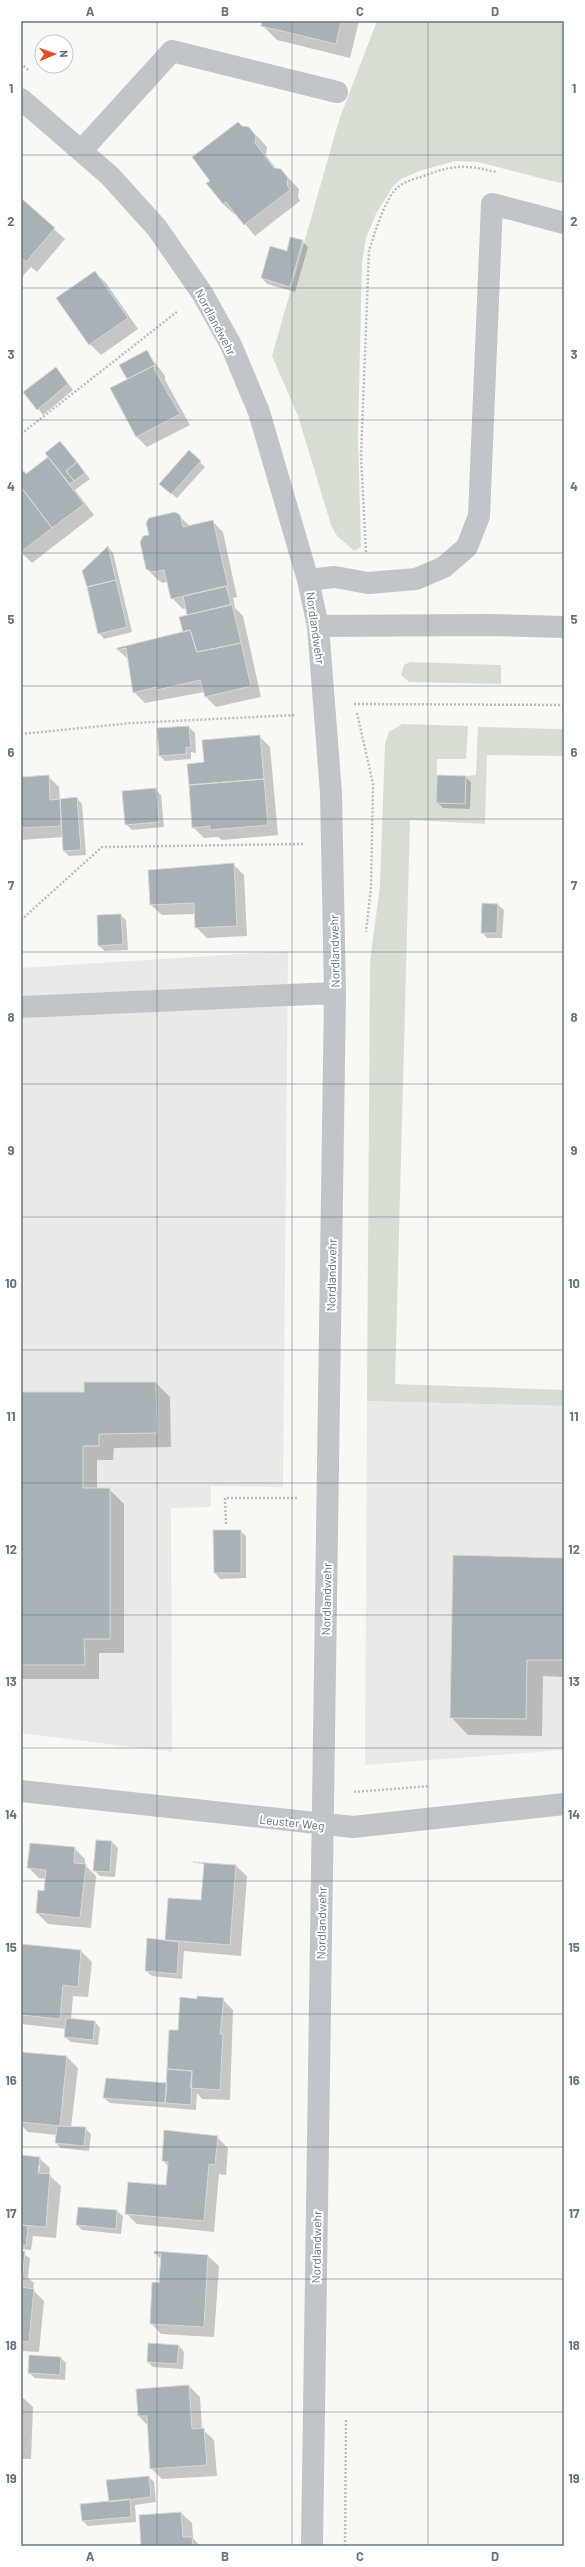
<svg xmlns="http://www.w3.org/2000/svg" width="585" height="2567" font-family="Barlow,sans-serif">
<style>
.built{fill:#e9e9e8}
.green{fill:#d8ddd4}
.shadow{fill:#0003;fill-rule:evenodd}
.building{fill:#a7b1b6;stroke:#d9d9d7}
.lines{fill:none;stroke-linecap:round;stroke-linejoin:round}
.path{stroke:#bbbec0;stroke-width:2.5;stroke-dasharray:2 2;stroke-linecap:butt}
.minor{stroke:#c1c5c9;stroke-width:22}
.grid{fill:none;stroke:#637580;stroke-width:1;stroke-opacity:0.55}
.labels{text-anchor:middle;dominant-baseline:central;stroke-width:4;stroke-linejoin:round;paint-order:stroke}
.street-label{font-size:12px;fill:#637580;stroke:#fff}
.neatline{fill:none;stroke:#637580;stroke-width:1.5}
.grid-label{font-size:13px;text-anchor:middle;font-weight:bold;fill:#637580}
</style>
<rect width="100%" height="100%" fill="#f8f8f5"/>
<path class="built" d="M288 951 283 1487 211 1486V1507L171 1508 172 1752 21 1733V968Z
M367 1401 564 1406V1750L365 1765Z"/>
<path class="green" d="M377 21H564V184L478 162 456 161 422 170 401 179 393 186 376 214 366 238 362 262 358 435 361 547 354 551 337 536 331 525 298 416 272 356 339 120Z
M410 662 501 665V684L409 682 401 675 404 665Z
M563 721 564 756 487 755 485 824 410 820 395 1384 564 1390V1406L367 1401 370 961 380 886 385 744 389 732 402 724 468 726 466 759H437L436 803H465L466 776 476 775 478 727 562 729Z"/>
<path class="shadow" d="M263 21H359L350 58 277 40 262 25Z
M242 126 249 128 260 139 267 147 266 155 276 169 281 170 299 189 298 197 300 201 255 236 236 213 234 214 223 204 208 183 211 181Z
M21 200 65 239 37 272 31 267 21 278Z
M302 241 308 247 295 292 267 284 262 278Z
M95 272 106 283 138 329 101 355 90 344 57 298Z
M147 352 165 376V380L190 425 147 447 137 437 127 379Z
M61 374 73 390 43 415 25 392Z
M60 442 90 479 75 490 94 515 32 563 21 552V474L27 475 48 458 52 462Z
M189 452 205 467 177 498 166 489Z
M179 516 190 526 212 521 223 532 237 597 233 598 235 608 243 616 261 697 216 707 205 696 204 692 145 703 134 692 129 660 118 650 184 633 188 616 186 608 183 609 172 598 168 581 163 583 158 580 147 569 150 536Z
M108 547 113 553 132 632 104 639 99 633Z
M189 727 195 733 196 753 191 752V759L165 761 160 756Z
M259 736 270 747 278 835 222 840 218 837 204 838 193 827 205 763Z
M21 771 24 778 48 776 59 787 60 800 77 798 82 804 86 855 69 856 64 851 63 837 21 840Z
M465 777 471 782 470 809 443 808 437 802Z
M155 789 161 795 164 827 132 830 126 824Z
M233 864 244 875 247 936 207 938 196 927V914L162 915 151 905Z
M498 905 504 910 502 938H487L482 932Z
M120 915 126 920 128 950 105 951 99 946Z
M156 1383 170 1397 171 1447 114 1448 113 1460H97V1489H109L124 1504V1653H99V1679H21V1393H85Z
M240 1531 246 1536V1578L220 1579 215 1573Z
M564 1559V1677L543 1676 542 1736 468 1735 451 1717Z
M97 1841 112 1842 118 1848 115 1877 100 1876 94 1870Z
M74 1848 85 1859V1865L96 1876 91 1928 48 1924 37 1913 45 1892 46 1879 39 1878 28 1867Z
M205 1864 236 1866 247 1876 241 1956 184 1951 182 1979 152 1976 146 1971 166 1941 169 1899 202 1901Z
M21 1945 81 1951 92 1962 88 1997 73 1996 71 2020 95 2022 100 2028 98 2045 71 2042 65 2037 66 2029 21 2024Z
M181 1998 222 1999 233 2010 230 2100 202 2099 197 2093 196 2110 110 2103 104 2098 168 2084 179 2031Z
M21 2053 67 2057 78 2068 71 2128H85L91 2134 89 2151 61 2148 56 2143 57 2135 28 2132 21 2125Z
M217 2137 228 2148 226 2175 219 2174 214 2232 137 2224 126 2213 167 2186 169 2167 163 2161Z
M21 2156 39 2158 50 2168 49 2175 61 2186 56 2238 33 2236 31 2250 21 2249ZM38 2166H40L38 2178Z
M79 2208 117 2211 123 2216 121 2234 82 2230 77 2225Z
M21 2253 30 2258 28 2278 34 2283 33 2290 44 2301 39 2352 21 2351Z
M155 2253 208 2256 219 2266 214 2337 161 2334 151 2323 160 2284 162 2260Z
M179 2346 184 2352 183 2369 153 2367 148 2362Z
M61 2358 66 2363 65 2380 35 2378 29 2373Z
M189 2386 200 2397 202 2429 214 2440 217 2476 162 2479 151 2468 148 2426 139 2416Z
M21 2396 33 2407 31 2459H21Z
M149 2477 154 2482 156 2502 135 2505 136 2522 88 2526 83 2521Z
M181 2513 192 2523 193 2538 200 2546H142Z"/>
<path class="building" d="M262 21H341L336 44 261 26Z
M238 122 242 126 249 127 256 136 255 143 274 168 281 169 288 178 287 185 290 190 244 225 226 202 223 204 206 183 210 181 192 157Z
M21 198 55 228 26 262 21 258Z
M290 237 303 240 290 287 261 278 270 246 287 251Z
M95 271 128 318 89 345 56 298Z
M147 350 155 365 127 379 119 365Z
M155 365 154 369 180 414 136 437 110 388Z
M56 367 68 384 37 410 23 392Z
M60 441 77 462 66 471 74 481 70 484 45 453Z
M189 450 201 461 171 494 159 484Z
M48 457 84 504 52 528 21 487V473L24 471 26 474Z
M77 462 85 473 74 481 66 471Z
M21 487 52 528 21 552Z
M175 512 180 515 183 527 213 520 228 586 171 599 164 570 152 572 146 569 140 542 143 536 149 535 146 523 149 518Z
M108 546 116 580 87 587 82 571Z
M116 580 127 627 98 634 87 587Z
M226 586 231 605 187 615 183 596Z
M232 604 241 643 197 652 190 630 183 632 179 617Z
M190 630 197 652 241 643 251 686 205 697 200 680 157 690 156 687 133 693 126 648 117 650V648Z
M189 726 191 748 186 747V754L159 756 157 728Z
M260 735 264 779 189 785 187 764 204 762 202 740Z
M49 775 50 800 60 799 61 826 21 828V777Z
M437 775 466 776 465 804 436 803Z
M264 779 268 825 210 830V826L192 828 189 785Z
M156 788 159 822 125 825 122 791Z
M77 797 81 850 63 851 60 799Z
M234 863 237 926 195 928 194 903 150 905 148 870Z
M482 903 498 904 497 933H481Z
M121 914 123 944 98 946 97 915Z
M84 1382H156L157 1433 99 1434V1446H83V1488H110V1639H84L85 1665H21V1392H84Z
M213 1530H241V1573H214Z
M453 1555 564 1558V1660H527L526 1719 450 1718Z
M96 1840 112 1841 110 1872 93 1871Z
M30 1843 75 1847 74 1863 86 1864 80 1918 36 1913 38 1890 44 1891 46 1870 27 1868Z
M193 1862 236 1865 230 1945 165 1940 168 1898 201 1900 204 1864Z
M147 1938 179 1942 177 1974 145 1971Z
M21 1944 81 1950 78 1987 63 1985 60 2019 21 2015Z
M197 1996 224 1998 220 2034H223L220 2090 190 2088 192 2071 167 2069 169 2030H178L180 1997 197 1999Z
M66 2018 95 2021 93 2040 64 2037Z
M21 2052 67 2056 60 2126 21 2122Z
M167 2069 192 2071 191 2105 165 2103Z
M106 2078 167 2083 165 2103 103 2098Z
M57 2126 86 2127 84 2146 55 2143Z
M164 2130 218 2136 215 2165 209 2164 204 2221 125 2214 128 2182 166 2185 168 2162 162 2161Z
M21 2155 40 2157 38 2173 50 2174 46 2227 21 2225Z
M78 2207 117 2210 116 2229 76 2225Z
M21 2225 28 2226 26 2246 21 2245Z
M24 2251H25L23 2271H21V2252Z
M154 2251 208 2255 204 2327 150 2324 152 2282 159 2283 161 2254H154Z
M21 2271H23L21 2287 34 2289 29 2342 21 2341Z
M148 2343 179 2345 177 2364 147 2362Z
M29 2355 61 2357 60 2375 28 2373Z
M189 2385 192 2429 204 2428 207 2465 150 2469 147 2416H138L136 2389Z
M149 2476 151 2497 109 2502 106 2480Z
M130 2499 131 2517 82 2521 80 2504Z
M181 2512 183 2537H192L193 2546H141L139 2515Z"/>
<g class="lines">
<path class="path" d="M21 63 28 70
M21 434 178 311
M366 552 361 456 369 251C374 235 385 198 398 187 404 182 413 179 421 177 452 165 464 164 496 172
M354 704 564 705
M357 713 373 784 371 887 366 932
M21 734 132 723 296 715
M21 920 102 847 303 844
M226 1524 225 1498H297
M354 1792 430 1786
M345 2546 346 2419"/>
<path class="minor" d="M21 99 110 176 157 228 202 293 231 345 259 412 308 580 318 626 331 793 335 993 312 2546
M81 151 172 51 337 92
M308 580 335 577 368 583 416 579 444 567 467 547 479 516 492 204 564 223
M318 626 487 625 564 627
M21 1007 335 993
M21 1791 353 1827 564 1804"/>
</g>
<path class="grid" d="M157 21V2546M292 21V2546M428 21V2546M21 155H564M21 288H564M21 420H564M21 553H564M21 686H564M21 819H564M21 952H564M21 1084H564M21 1217H564M21 1350H564M21 1483H564M21 1615H564M21 1748H564M21 1881H564M21 2014H564M21 2147H564M21 2279H564M21 2412H564"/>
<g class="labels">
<g class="street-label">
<text transform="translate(216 322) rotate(62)">Nordlandwehr</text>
<text transform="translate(316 628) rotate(82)">Nordlandwehr</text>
<text transform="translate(334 951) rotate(-91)">Nordlandwehr</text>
<text transform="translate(331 1275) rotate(-89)">Nordlandwehr</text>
<text transform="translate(326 1599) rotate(-89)">Nordlandwehr</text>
<text transform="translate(292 1822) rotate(6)">Leuster Weg</text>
<text transform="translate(321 1923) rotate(-89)">Nordlandwehr</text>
<text transform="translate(316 2247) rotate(-89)">Nordlandwehr</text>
</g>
</g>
<rect width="585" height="2567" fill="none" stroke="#ffffff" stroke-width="44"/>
<g transform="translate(54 54) rotate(88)"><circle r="19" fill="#ffffff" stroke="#c1c8cc"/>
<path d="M0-3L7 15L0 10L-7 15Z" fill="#e24b2b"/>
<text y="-6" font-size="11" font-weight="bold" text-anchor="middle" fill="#637580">N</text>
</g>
<rect x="22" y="22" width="541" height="2523" class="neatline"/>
<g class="grid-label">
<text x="90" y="16">A</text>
<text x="225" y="16">B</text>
<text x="360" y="16">C</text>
<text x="495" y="16">D</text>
<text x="11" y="93">1</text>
<text x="574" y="93">1</text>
<text x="11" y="226">2</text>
<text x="574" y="226">2</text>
<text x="11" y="359">3</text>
<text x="574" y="359">3</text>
<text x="11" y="491">4</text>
<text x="574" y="491">4</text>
<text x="11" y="624">5</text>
<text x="574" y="624">5</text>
<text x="11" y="757">6</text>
<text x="574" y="757">6</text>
<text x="11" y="890">7</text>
<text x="574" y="890">7</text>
<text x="11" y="1022">8</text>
<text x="574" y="1022">8</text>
<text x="11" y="1155">9</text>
<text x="574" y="1155">9</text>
<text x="11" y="1288">10</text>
<text x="574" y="1288">10</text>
<text x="11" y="1421">11</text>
<text x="574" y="1421">11</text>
<text x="11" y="1554">12</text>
<text x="574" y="1554">12</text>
<text x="11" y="1686">13</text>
<text x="574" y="1686">13</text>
<text x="11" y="1819">14</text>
<text x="574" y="1819">14</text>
<text x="11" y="1952">15</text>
<text x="574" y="1952">15</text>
<text x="11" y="2085">16</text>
<text x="574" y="2085">16</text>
<text x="11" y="2218">17</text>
<text x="574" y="2218">17</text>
<text x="11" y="2350">18</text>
<text x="574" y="2350">18</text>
<text x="11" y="2483">19</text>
<text x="574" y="2483">19</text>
<text x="90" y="2561">A</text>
<text x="225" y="2561">B</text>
<text x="360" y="2561">C</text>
<text x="495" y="2561">D</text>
</g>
</svg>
